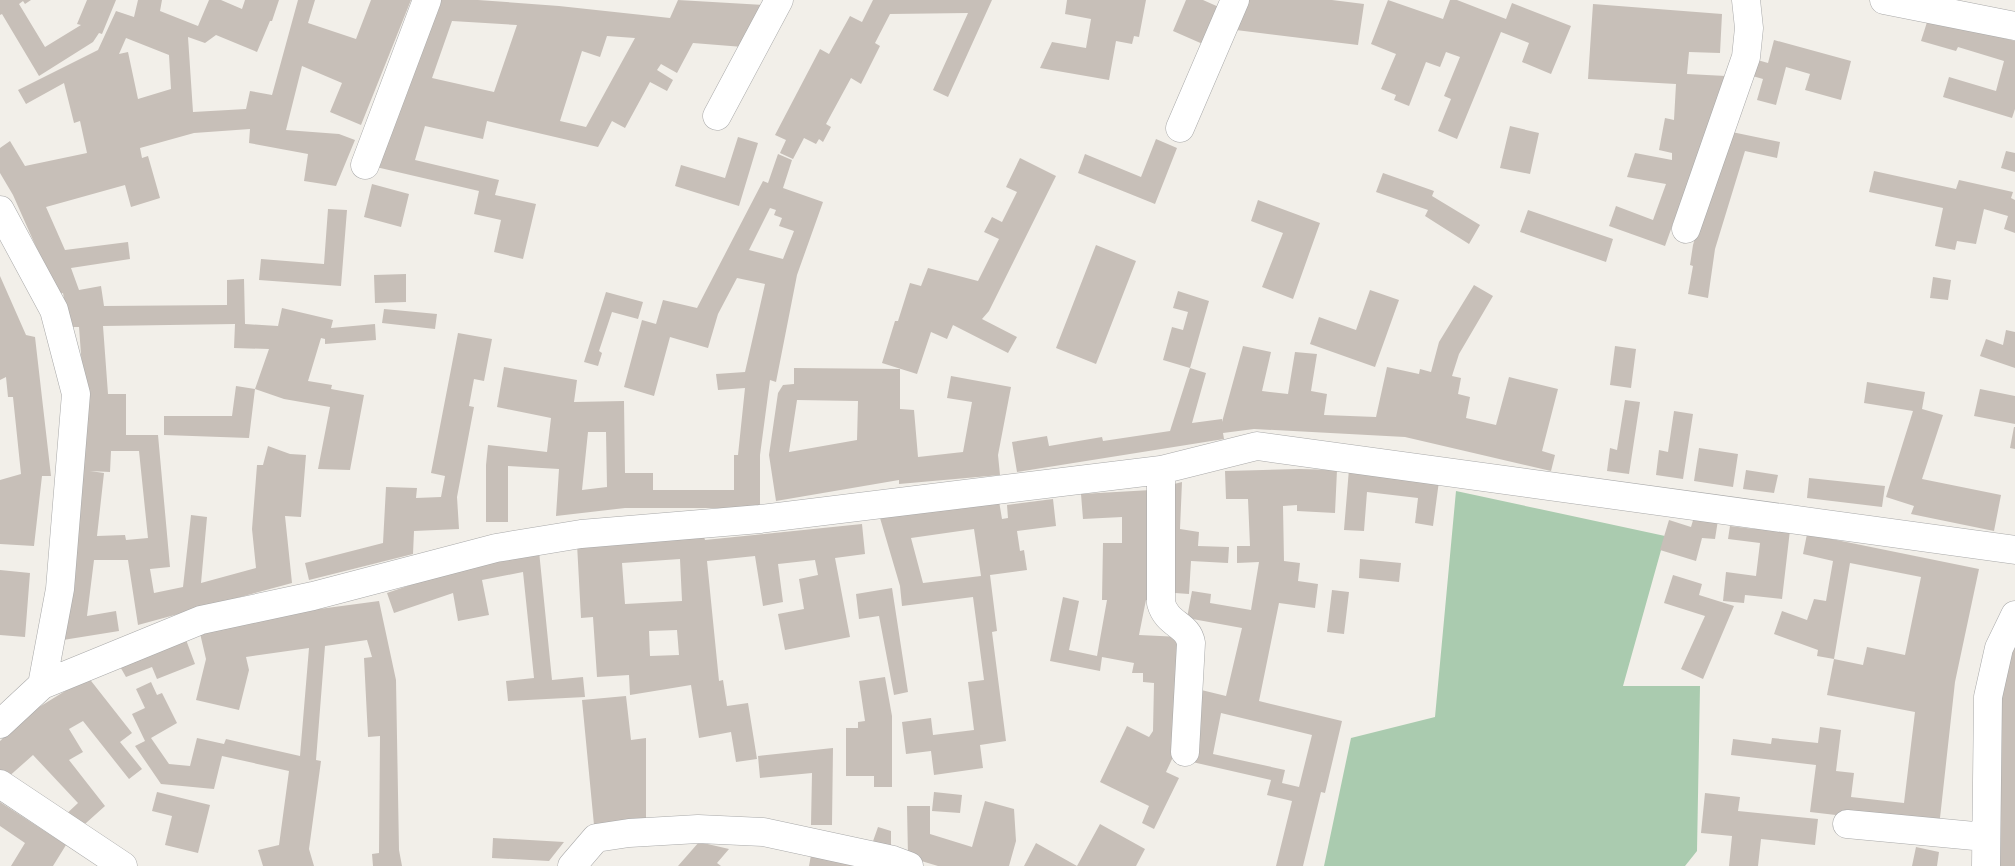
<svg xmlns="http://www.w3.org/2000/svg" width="2015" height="866" font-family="Overpass,sans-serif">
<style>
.cemetery{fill:#aacbaf}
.building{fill:#c7bfb8;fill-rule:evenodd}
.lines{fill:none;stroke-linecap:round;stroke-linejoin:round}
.minor-casing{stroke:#a9a9a9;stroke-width:29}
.minor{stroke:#fff;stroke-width:28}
</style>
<rect width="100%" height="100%" fill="#f2efe9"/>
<path class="cemetery" d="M1456 491 1665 536 1623 686H1700L1697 851 1685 866H1324L1351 738 1435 717Z"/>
<path class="building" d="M0 0H31L25 4 23 1 19 4 45 47 81 25 77 24 87 0H116L102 34 99 33 93 42 39 76 2 14 0 15Z
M138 0H162L160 11 198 26 209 0H221L242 9 245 0H279L272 21H270L257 52 216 35 205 43 188 37 193 112 246 109 250 91 272 95 298 0H315L308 23 356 39 371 0H411L361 125 330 112 342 83 302 66 286 130 339 134 355 140 336 186 304 181 308 154 249 143 250 129 194 133 140 148 142 158 148 156 160 198 131 207 125 185 46 207 65 250 128 242 130 259 71 268 79 290 101 286 104 306 227 305V280L244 279 245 324 278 326 282 308 333 320 331 328 375 324 376 340 325 344V339L321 338 308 381 332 385 331 389 364 395 350 470 318 469 330 407 284 399 255 389 269 349 234 348 235 324 103 326 108 394H126V435H158L170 567 150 569 154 593 183 587 191 515 207 517 201 583 256 568 252 529 257 465H263L268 446 290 454 306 455 301 517 285 516 292 583 138 625 128 560H94L87 616 116 611 119 631 63 640 84 395 79 327H69L63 293 54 295 41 258 13 195 0 173V148L10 141 25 166 87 153 80 121 74 123 64 83 26 104 18 90 98 50 116 11 134 17ZM126 38 169 55 171 89 138 99 128 52 119 54ZM111 451H139L148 538 126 540 125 535 97 536 104 473 90 471 110 472Z
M433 0H478L559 6 670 18 678 0 765 5 743 47 693 43 677 73 661 64 657 70 673 80 667 91 650 82 625 128 612 121 598 147 487 121 483 139 425 126 415 160 499 180 495 195 536 204 523 259 494 252 501 220 474 214 479 191 376 167ZM452 21 517 25 494 92 432 78ZM607 36 635 38 586 127 560 121 582 51 600 57Z
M873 0H992L948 97 933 90 968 13 890 14 875 43 880 46 861 84 851 78 826 124 831 127 823 142 819 139 816 144 804 138 793 159 780 153 786 140 775 135 820 49 829 54 850 16 862 22Z
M1067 0H1146L1139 37 1134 36 1132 44 1116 41 1109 80 1040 68 1052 42 1086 48 1091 19 1065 14Z
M1186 0H1203L1221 8 1205 45 1173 31Z
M1241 0H1332L1364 4 1358 45 1228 29Z
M1388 0 1443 19 1450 0H1457L1506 19 1512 3 1571 26 1551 74 1522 62 1529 43 1501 32 1457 139 1438 131 1451 99 1444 96 1460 57 1446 52 1440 67 1426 62 1409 106 1394 100 1396 95 1381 89 1396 54 1371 44Z
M1593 4 1722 14 1720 53 1689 52 1687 74 1726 76 1665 246 1609 226 1616 206 1653 220 1666 184 1627 177 1635 153 1672 160V153L1659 150 1665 118 1674 120 1676 84 1588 79Z
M1928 19 2015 41V109L2012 118 1943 97 1949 77 1996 91 2004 61 1958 47 1956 51 1921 41Z
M1774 40 1851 61 1841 100 1805 90 1810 74 1786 67 1776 105 1757 100 1763 79 1749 75 1754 59 1768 63Z
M1510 126 1539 133 1530 174 1500 168Z
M1727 131 1780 142 1777 158 1745 151 1715 249 1708 298 1688 294 1693 266 1690 265 1693 245Z
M738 137 758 143 739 206 675 186 681 165 725 178Z
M1156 139 1177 148 1155 204 1078 173 1085 154 1141 177Z
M2006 151 2015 153V172L2001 168Z
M778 154 792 160 783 188 823 202 797 275 776 382 770 380 760 455V508H625L556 516 559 469 508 466V522H486V465L488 445 547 452 551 418 497 407 504 367 577 380 574 402 624 401 625 473H653V490H734V455H738L745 388 718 390 716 374 745 372 765 284 737 278 718 314 708 348 670 337 654 396 624 387 642 320 656 324 663 300 697 308 763 181 768 183ZM770 208 776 210 774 215 782 218 779 226 794 231 783 259 749 250ZM588 432H606L607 487 582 490Z
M1020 158 1056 176 989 311 982 319 1017 337 1008 353 953 325 947 339 931 332 917 374 882 363 895 321H898L910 283 921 286 928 268 978 281 999 239 984 232 992 217 1002 222 1017 192 1006 187Z
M1874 171 1956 189 1959 180 2013 192 2011 198 2015 200V233L2004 229 2008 216 1984 209 1976 244 1957 241 1955 250 1935 246 1943 208 1869 192Z
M1383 173 1434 191 1432 196 1480 225 1469 244 1425 216 1428 210 1376 192Z
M372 184 409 194 401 227 364 217Z
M1258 200 1320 223 1293 299 1262 287 1283 233 1251 221Z
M328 209 347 210 341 286 259 280 261 259 324 264Z
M1528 210 1613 239 1606 262 1520 232Z
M1096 245 1136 261 1096 364 1056 348Z
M406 274V302L375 303 374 275Z
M0 276 26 335 35 337 51 476H42L34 546 0 544V480L21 474 13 397H8L6 377 0 380Z
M1933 277 1951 280 1948 300 1930 298Z
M1474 285 1493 296 1459 354 1452 376 1461 378 1458 394 1470 397 1466 418 1496 425 1509 377 1558 389 1542 451 1555 455 1551 471 1405 437 1254 429 1223 433 1224 439 1017 472 1012 442 1047 436 1049 446 1102 437 1103 441 1170 431 1190 368 1206 373 1192 423 1222 419V422L1243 346 1271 352 1262 391 1288 394 1295 352 1317 354 1311 391 1327 394 1324 415 1376 417 1387 367 1419 374 1420 369 1431 372 1439 342Z
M1370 290 1399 300 1375 367 1310 344 1319 317 1356 330Z
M1178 291 1209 301 1190 368 1163 360 1172 327 1183 330 1188 312 1173 308Z
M606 292 643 302 638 319 612 312 599 351 602 353 598 366 584 362Z
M384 309 437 314 435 329 382 323Z
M2006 330 2015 332V368L1980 356 1986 339 2003 345Z
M458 333 492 339 484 381 474 379 469 406 474 407 457 497 459 529 414 531 413 554 309 580 305 563 383 543 386 487 417 488 416 498 441 497 445 476 431 473Z
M1615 346 1636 349 1631 388 1610 385Z
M794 368 900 369V409L914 410 918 457 963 452 972 402 947 398 951 376 1011 387 998 455 1000 475 899 484V480L776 501 769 455 778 393 783 385 794 384ZM797 400 858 401 857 440 789 452Z
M1867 382 1925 392 1922 409 1943 415 1922 479 2001 495 1994 531 1911 514 1914 506 1886 497 1913 411 1864 403Z
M236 386 255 389 249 438 164 435V416H232Z
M1980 389 2015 396V424L1974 416Z
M1625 400 1640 402 1629 474 1607 471 1610 448 1617 450Z
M1674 411 1693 414 1683 479 1656 475 1659 450 1668 452Z
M2014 427H2015V449L2010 448Z
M1699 448 1738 454 1733 487 1694 481Z
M1299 469 1337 470 1335 513 1297 511V505L1283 506 1284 561 1300 563 1298 581 1318 584 1315 608 1279 603 1259 701 1342 721 1325 793 1321 792 1303 866H1276L1292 801 1267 795 1271 780 1188 761 1189 687 1226 696 1242 628 1187 618 1192 591 1211 594 1210 603 1251 610 1259 562 1237 563V546H1250L1248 499H1226L1225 471ZM1221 713 1312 735 1299 787 1282 783 1285 770 1213 754Z
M1349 469 1439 481 1433 526 1415 523 1418 498 1367 492 1364 531 1344 530Z
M1746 470 1778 475 1774 493 1743 489Z
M1809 478 1885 486 1882 507 1807 498Z
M1182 482 1180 529 1199 532 1198 546 1229 547 1228 563 1191 561 1189 594 1161 592 1166 486Z
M1151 490 1150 601 1146 600 1139 635 1181 637 1173 757 1166 772 1179 778 1154 829 1142 823 1149 806 1100 782 1127 726 1149 737 1153 731 1154 683 1143 682V673H1132L1134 663 1102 657 1100 671 1050 661 1063 597 1079 601 1069 650 1097 656 1107 600H1102L1103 543H1122V517L1083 519 1081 494Z
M1053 499 1056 526 1017 531 1020 551 1024 550 1027 570 990 575 997 631 992 632 1006 741 980 745 983 768 934 775 931 751 906 754 902 722 931 718 933 735 974 730 968 682 984 680 973 597 902 606 900 586 880 518 999 501 1002 519 1008 518 1007 505ZM974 529 981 576 923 583 911 538Z
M1694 517 1718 520 1715 539 1702 538 1696 561 1660 550 1669 520 1691 527Z
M862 524 865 554 835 558 850 637 785 650 778 614 804 609 799 579 818 575 815 560 778 564 783 602 763 606 755 556 707 561 719 681 723 680 727 706 748 703 757 759 736 762 731 732 699 738 691 685 630 695 629 675 597 677 593 617 581 618 577 544 704 537 705 540ZM680 559 682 601 625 604 622 563ZM677 630 679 655 650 656 649 631Z
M1730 526 1754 529 1755 526 1790 530 1782 599 1745 595 1744 603 1723 601 1726 572 1756 576 1760 543 1728 539Z
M1807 534 1979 569 1955 682 1939 827 1810 812 1816 765 1731 755 1733 739 1771 744 1772 738 1818 743 1820 727 1841 730 1836 771 1854 773 1851 797 1904 803 1915 712 1827 695 1834 659 1863 665 1867 647 1905 655 1921 577 1850 563 1834 659 1817 656 1818 650 1774 634 1782 611 1807 620 1814 599 1826 601 1833 561 1803 554Z
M539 551 552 680 583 677 585 697 508 701 506 681 534 678 523 572 482 580 489 615 458 621 453 593 394 613 387 593 478 562Z
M1360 559 1401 563 1399 582 1359 578Z
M0 570 30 573 25 637 0 635Z
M1673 575 1702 584 1699 595 1734 606 1703 679 1681 669 1705 616 1664 603Z
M892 588 908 692 894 695 879 616 859 619 856 594Z
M1332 590 1349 592 1344 634 1327 632Z
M379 601 396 680 399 850 402 866H373L372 854 379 853 380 736 368 737 364 658 372 657 367 640 325 646 316 760 321 761 309 849 314 866H263L258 850 279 845 289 771 222 756 214 789 161 784 135 746 145 741 132 714 145 708 136 689 151 682 157 695 162 693 177 723 151 738 169 764 190 766 197 738 224 744 226 739 300 756 309 648 246 657 249 670 239 710 196 700 206 659 199 629 237 620Z
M185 637 195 664 157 679 152 667 126 677 118 663Z
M2015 645V866H1996V732L2008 664Z
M88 677 132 733 120 742 142 769 129 779 83 721 69 729 83 752 69 760 105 806 76 832 60 820 78 803 33 755 6 779 0 772V741L31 712Z
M885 677 892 716V787H874V776H846V728H858V722L865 721 859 681Z
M626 696 631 740 646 738V820L594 825 582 700Z
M833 748 832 825H811L812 773 760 778 758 756Z
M157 792 210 805 198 853 165 845 172 816 152 811Z
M934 792 962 795 960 813 932 811Z
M1705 793 1740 797 1738 811 1818 819 1815 845 1761 839 1758 866H1729L1732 836 1701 833Z
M985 801 1014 809 1016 841 1009 866H938L908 857 907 806H930V834L972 847Z
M0 802 66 845 53 866H11L25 843 0 826Z
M1100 824 1145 849 1136 866H1024L1036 843 1077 866Z
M878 827 891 831V851L872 844Z
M493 838 564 842 549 861 492 858Z
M699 842 729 849 717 863 721 866H678Z
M1916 847 1939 852 1937 866H1912Z
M811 855 870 866H809Z"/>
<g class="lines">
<defs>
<path id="minor" d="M1884 0 2015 26
M717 116 779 0
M1180 128 1235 0
M365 165 427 0
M0 210 54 310 76 394 60 589 42 685 0 724
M1686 229 1746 57 1749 28 1746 0
M1161 470V603C1167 625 1188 624 1191 643L1185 752
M42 685 201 620 313 596 496 548 581 534 760 519 1161 470 1257 446 2015 550
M0 784 123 866
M1847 824 1985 837
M572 866 596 838 629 833 698 829 763 832 893 860 909 866
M1986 866 1988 697 1999 648 2015 615"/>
</defs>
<use href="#minor" class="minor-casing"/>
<use href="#minor" class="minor"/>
</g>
</svg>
